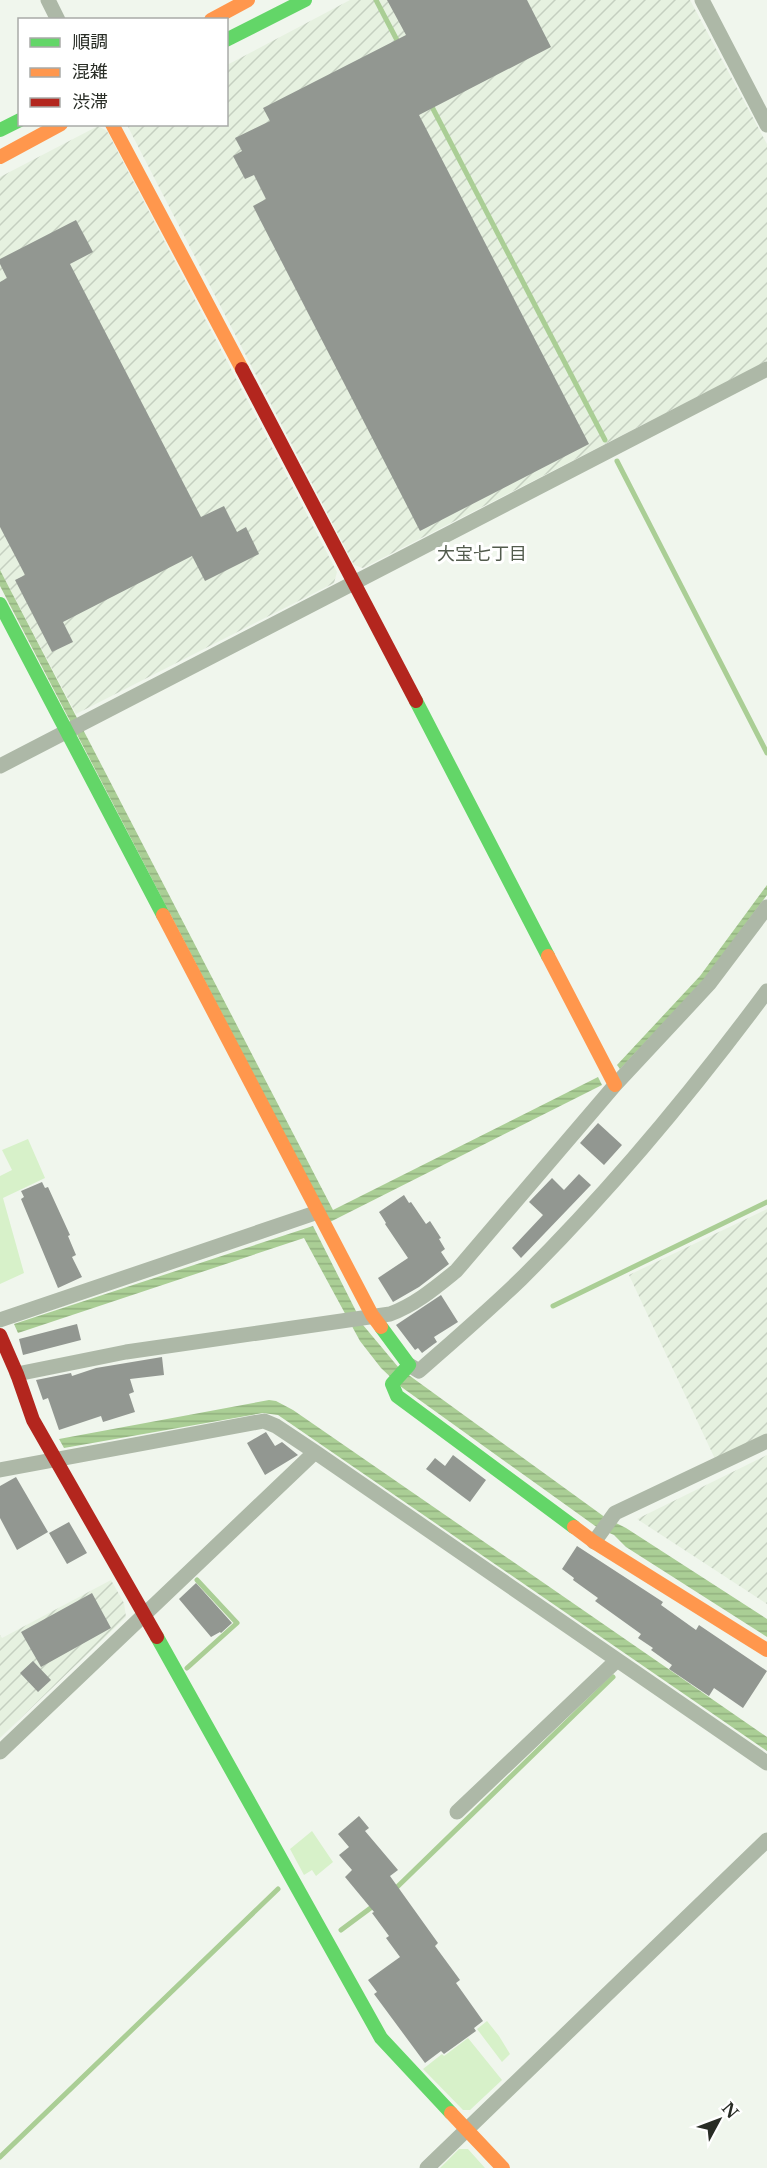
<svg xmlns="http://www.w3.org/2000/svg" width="767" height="2168" font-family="'Libre Baskerville','Noto Sans JP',serif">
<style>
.industrial{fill:url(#industrial-furrows)}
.green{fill:#d7f1c9}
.water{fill:url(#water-rules)}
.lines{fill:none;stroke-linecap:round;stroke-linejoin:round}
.stream{stroke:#aace95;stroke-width:5}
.building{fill:#929791}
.street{stroke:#adb8a7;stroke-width:15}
.fast{stroke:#63d668;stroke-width:14}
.slow{stroke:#ff974d;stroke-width:14}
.jam{stroke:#b3261e;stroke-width:14}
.labels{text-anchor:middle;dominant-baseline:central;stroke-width:6;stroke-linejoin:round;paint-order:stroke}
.neighbourhood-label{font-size:18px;fill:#525b4d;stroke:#fff}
</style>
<defs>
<pattern id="industrial-furrows" width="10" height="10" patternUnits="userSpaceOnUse" patternTransform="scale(1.5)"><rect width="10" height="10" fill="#e6f1e0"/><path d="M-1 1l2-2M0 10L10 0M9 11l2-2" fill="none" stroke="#c5cfc0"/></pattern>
<pattern id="water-rules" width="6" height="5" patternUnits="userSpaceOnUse" patternTransform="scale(1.5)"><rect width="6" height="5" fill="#aace95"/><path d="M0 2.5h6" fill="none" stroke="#92b180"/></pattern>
</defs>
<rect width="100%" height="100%" fill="#f0f6ed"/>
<path class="industrial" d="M350 0H690L767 144V361L363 568 354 565 127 125 226 124 227 65Z
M98 126 107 131 337 572 334 583 76 714 0 570V177Z
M767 1209V1433L715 1459 629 1275Z
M767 1455V1604L637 1519Z
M111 1580 124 1603 126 1617 0 1738V1635L2 1638Z"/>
<path class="green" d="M28 1139 45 1178 3 1198 24 1273 0 1284V1176L12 1170 2 1150Z
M312 1831 333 1862 316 1876 312 1870 304 1875 290 1849Z
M487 2021 499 2036 510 2054 502 2062 477 2029Z
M468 2038 502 2080 470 2110H463L423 2069 442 2054 444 2056Z
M459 2149H468L485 2168H440Z"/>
<path class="water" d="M0 570 333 1210 598 1077 602 1085 330 1222 0 586Z
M767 885V895L705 979 620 1069 617 1065 700 976Z
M313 1226 363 1325 399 1368 606 1518 626 1528 767 1619V1637L626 1547 614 1535 598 1528 400 1386 381 1368 360 1341 304 1238 18 1333 14 1324Z
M269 1400 276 1401 293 1410 767 1737V1751L278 1415 263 1413 64 1448 59 1439Z"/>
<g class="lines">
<path class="stream" d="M376 0 399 44
M430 103 605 440
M617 461 767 753
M553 1306 767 1202
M187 1668 237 1623 197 1580
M393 1891 613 1677
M341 1930 376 1904
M0 2157 278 1889"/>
</g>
<path class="building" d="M387 0H527L551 47 419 115 589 444 420 531 253 206 266 199 254 175 245 179 233 156 242 151 235 138 270 121 263 108 406 35Z
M76 220 93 252 70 264 201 517 224 506 237 532 246 527 259 554 205 581 192 556 63 622 73 642 52 652 15 580 25 575 0 527V282L7 278 0 264V259Z
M598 1123 622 1145 604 1165 580 1143Z
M579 1174 591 1185 521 1258 512 1248 543 1215 529 1202 552 1178 564 1190Z
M42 1182 45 1188 48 1187 70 1235 68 1236 76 1255 72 1257 82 1277 58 1288 21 1199 24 1197 21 1191Z
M404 1195 409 1203 411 1202 426 1224 430 1221 441 1238 439 1239 445 1249 441 1252 449 1264 419 1287 393 1302 378 1278 408 1258 385 1224 386 1223 379 1212Z
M441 1295 458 1322 434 1337 437 1342 434 1344 422 1353 418 1348 415 1350 396 1325Z
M77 1324 81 1340 23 1355 19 1339Z
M162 1357 164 1375 130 1379 134 1392 129 1394 135 1412 103 1422 101 1416 59 1430 48 1398 43 1400 36 1380 71 1373 72 1376 96 1368Z
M266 1432 275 1446 282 1442 298 1455 265 1475 247 1443Z
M453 1455 486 1480 470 1502 426 1469 435 1458 445 1466Z
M16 1477 48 1532 17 1550 0 1518V1486Z
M69 1522 87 1553 67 1564 49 1533Z
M577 1546 663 1602 661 1605 696 1630 699 1625 767 1671 743 1708 714 1688 709 1696 669 1669 672 1665 651 1650 653 1648 638 1638 641 1634 595 1601 598 1598 573 1580 574 1578 562 1569Z
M196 1583 232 1623 221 1633 220 1632 211 1637 179 1599Z
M92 1593 111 1628 41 1667 21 1632Z
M33 1661 51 1680 38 1692 20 1673Z
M359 1816 369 1828 365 1831 398 1870 390 1876 438 1943 435 1946 460 1980 456 1983 483 2021 474 2028 476 2031 444 2054 441 2051 425 2063 374 1994 377 1992 368 1980 400 1957 386 1938 389 1936 372 1913 374 1912 345 1877 352 1870 339 1855 349 1847 338 1834Z"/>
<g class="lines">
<path class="street" d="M48 0 58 20
M702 0 767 125
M0 766 767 369
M0 1320 318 1212
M409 1365 419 1371C453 1341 488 1311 521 1279 611 1190 692 1092 767 991
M17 1374 126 1352 390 1314C415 1305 435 1288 456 1271L615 1085 709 984 767 907
M0 1470 264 1421 276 1426 315 1452 767 1763
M594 1542 615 1513 767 1441
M0 1752 315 1452
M457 1812 616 1661
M427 2168 767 1840"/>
<path class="fast" d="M226 40 305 0
M0 130 20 120
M0 604 163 915
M416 701 548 956
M381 1327 409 1365 392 1384 397 1396 574 1527
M157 1637 381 2038 451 2113"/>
<path class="slow" d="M211 20 248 0
M112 124 242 369
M0 157 61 124
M163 915 372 1315 381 1327
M548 956 615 1085
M574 1527 594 1542 767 1650
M451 2113 503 2168"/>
<path class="jam" d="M242 369 416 701
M0 1335 17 1374 33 1420 157 1637"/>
</g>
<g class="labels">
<g class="neighbourhood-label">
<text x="482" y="554">大宝七丁目</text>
</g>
</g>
<rect x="18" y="18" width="210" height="108" fill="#ffffff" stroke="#a9aba8" stroke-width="1.5"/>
<rect x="30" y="38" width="30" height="9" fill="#63d668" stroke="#a9aba8" stroke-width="1.5"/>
<text x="72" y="48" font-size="18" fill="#282c25">順調</text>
<rect x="30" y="68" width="30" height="9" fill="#ff974d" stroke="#a9aba8" stroke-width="1.5"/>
<text x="72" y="78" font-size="18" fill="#282c25">混雑</text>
<rect x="30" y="98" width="30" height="9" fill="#b3261e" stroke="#a9aba8" stroke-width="1.5"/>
<text x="72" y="108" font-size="18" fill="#282c25">渋滞</text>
<g transform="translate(719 2120) rotate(49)" stroke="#ffffff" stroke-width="4.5" paint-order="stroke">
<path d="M0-4.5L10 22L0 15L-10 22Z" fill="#282c25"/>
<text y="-9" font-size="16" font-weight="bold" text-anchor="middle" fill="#282c25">N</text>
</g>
</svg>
